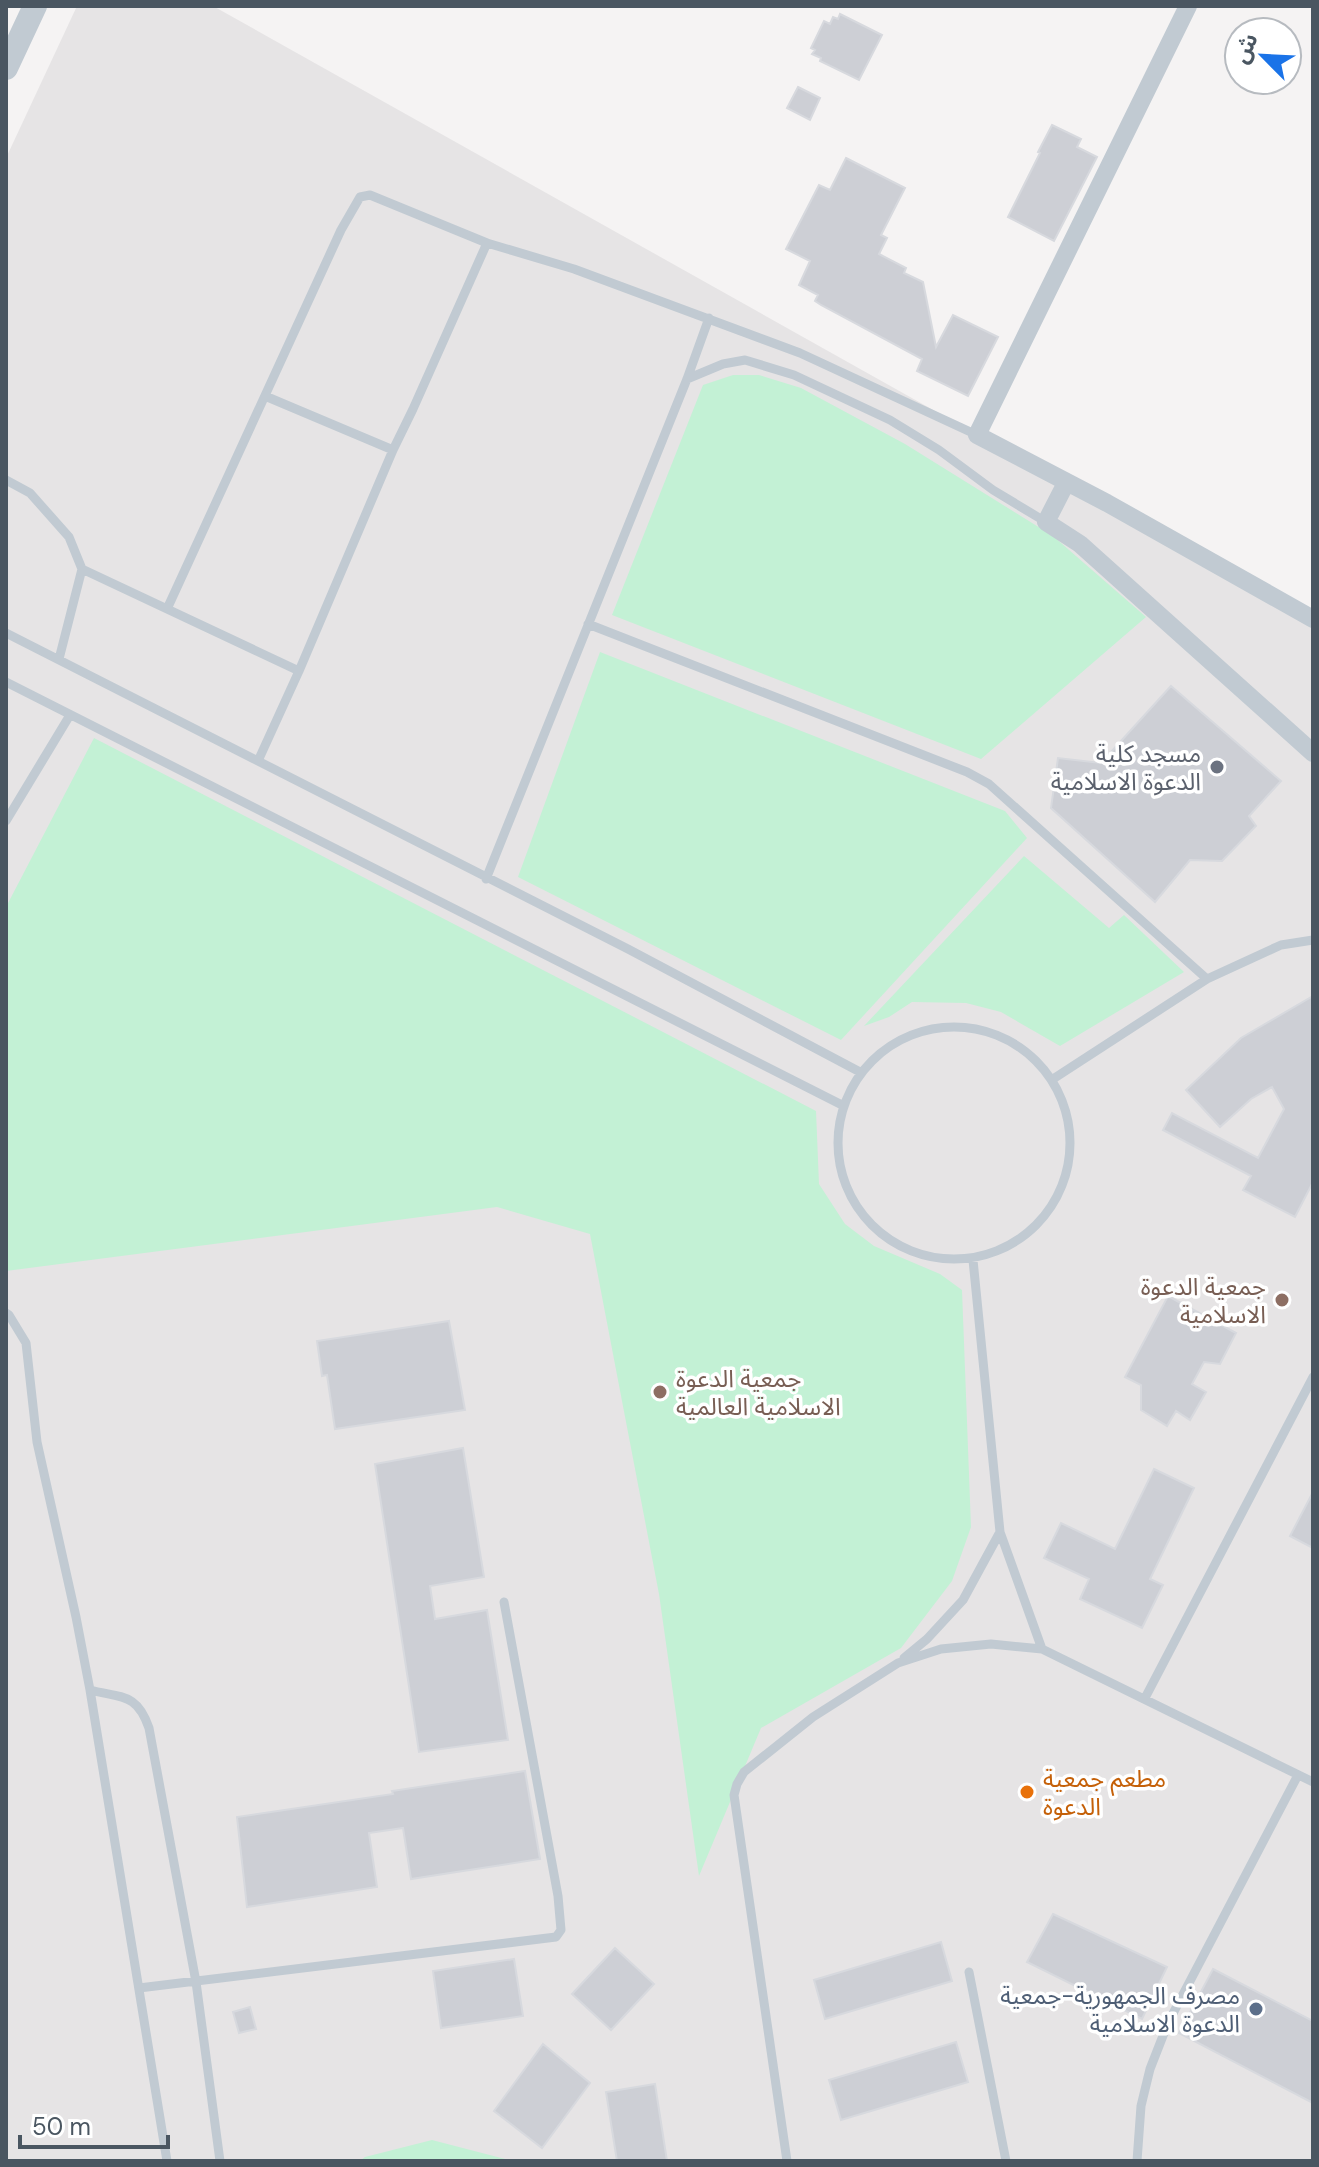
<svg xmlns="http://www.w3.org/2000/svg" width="1319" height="2167" font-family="'DM Sans','Noto Sans Arabic',sans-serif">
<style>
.education{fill:#e6e4e5}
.green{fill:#c3f1d5}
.building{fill:#cdcfd5;stroke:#d7d9de;stroke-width:2}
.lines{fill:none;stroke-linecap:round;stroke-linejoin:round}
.service{stroke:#c1cad2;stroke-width:9}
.minor{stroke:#c1cad2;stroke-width:18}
.tertiary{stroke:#c1cad2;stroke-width:24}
.worship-dot{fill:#6b7280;stroke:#fff;stroke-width:3}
.education-dot{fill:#8d6e63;stroke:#fff;stroke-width:3}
.food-dot{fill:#e8710a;stroke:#fff;stroke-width:3}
.service-dot{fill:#5c6f8a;stroke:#fff;stroke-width:3}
.labels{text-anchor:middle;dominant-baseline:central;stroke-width:7;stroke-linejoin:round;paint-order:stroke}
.worship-label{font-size:24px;fill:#5b616d;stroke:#fff;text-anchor:end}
.education-label{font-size:24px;fill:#785e54;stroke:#fff;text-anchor:end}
.food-label{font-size:24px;fill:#c56008;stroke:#fff;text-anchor:start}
.service-label{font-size:24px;fill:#4e5e75;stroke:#fff;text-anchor:end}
</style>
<rect width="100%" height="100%" fill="#f5f3f3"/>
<path class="education" d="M77 6H213L1313 623V2161H6V158Z"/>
<path class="green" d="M733 375H759L801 388 905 444 1053 536 1146 617 981 759 612 615 703 385Z
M600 652 1005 811 1027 838 841 1040 518 877Z
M94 738 816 1111 819 1184 845 1224 874 1246 940 1274 962 1290 971 1527 952 1581 901 1648 761 1728 699 1876 659 1594 590 1234 497 1207 6 1271V907Z
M1024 856 1109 928 1124 915 1184 972 1060 1046 1001 1012 966 1003 912 1002 889 1017 864 1026Z
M432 2140 509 2160 511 2161H360L365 2157Z"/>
<path class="building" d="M840 14 882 35 859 80 820 61 821 58 812 54 815 50 811 48 824 21 830 24 833 17 838 19Z
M798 87 820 98 810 120 787 108Z
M1052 125 1081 139 1077 147 1097 157 1054 241 1008 217 1040 153 1038 152Z
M846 158 905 188 881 235 887 238 879 254 906 268 904 273 923 282 936 347 953 315 998 337 968 396 917 371 922 359 821 305 815 301 818 295 799 285 810 261 786 249 819 185 830 190Z
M1171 686 1281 781 1249 816 1256 826 1222 861 1190 860 1155 902 1051 808 1058 758 1101 763Z
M1313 996V1182L1295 1217 1243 1190 1251 1176 1163 1130 1172 1113 1258 1158 1284 1109 1272 1087 1251 1099 1220 1127 1186 1090 1241 1038Z
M1168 1296 1236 1333 1220 1364 1204 1362 1192 1384 1206 1392 1190 1420 1176 1411 1167 1426 1141 1410V1385L1125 1377Z
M449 1321 465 1410 335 1429 327 1375 322 1376 317 1341Z
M463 1448 484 1577 430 1586 435 1619 487 1610 508 1740 419 1752 375 1464Z
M1154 1469 1194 1488 1150 1579 1163 1585 1142 1628 1080 1599 1089 1579 1044 1558 1061 1523 1115 1549Z
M1313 1492V1548L1290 1536Z
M525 1771 540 1859 411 1879 403 1828 369 1833 377 1887 247 1907 237 1817 393 1794 392 1791Z
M1053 1914 1167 1967 1142 2019 1027 1962Z
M941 1942 952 1981 825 2019 814 1980Z
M615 1948 654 1984 611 2030 572 1994Z
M514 1959 523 2016 441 2028 433 1971Z
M1213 1969 1313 2021V2103L1179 2033Z
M250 2007 256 2029 239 2033 233 2012Z
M956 2042 968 2082 841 2120 829 2080Z
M543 2044 590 2083 542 2148 494 2111Z
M655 2084 667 2161H617L606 2092Z"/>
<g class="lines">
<path class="service" d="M687 379 723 364 745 360 794 375 890 420 939 450 993 490 1046 522
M265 396 393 450
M6 480 30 493 69 537 82 569 59 659
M82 569 299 671
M167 609 341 230 360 197 370 195 487 243
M588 624 967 772 989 784 1207 979 1053 1079
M6 633 628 949 860 1072
M6 682 842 1105
M258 761 299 671 393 450 413 409 487 243 574 269 800 353 977 435
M6 821 70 715
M486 879 687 379 709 318
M1207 979 1281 945 1313 940
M838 1143a116 116 0 1 1 232 0a116 116 0 1 1-232 0Z
M973 1260 1000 1532 1042 1649
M6 1313 9 1315 26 1343 37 1442 76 1617 90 1690 167 2161
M904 1658 927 1639 963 1600 1000 1532
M90 1690C122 1698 137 1693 149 1728L196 1982 220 2161
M1145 1698 1313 1377
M969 1972 1006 2161
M139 1988 556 1937 561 1930 558 1896 504 1602
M787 2161 734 1795 737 1784 744 1772 813 1717 898 1663 941 1649 991 1644 1042 1649 1313 1782
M1137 2161 1141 2106 1150 2069 1168 2023 1298 1775"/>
<path class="minor" d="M1188 6 977 435 1107 503 1313 619
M1066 483 1046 522 1080 544 1313 753"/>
<path class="tertiary" d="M6 68 35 6"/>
</g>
<circle class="worship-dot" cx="1217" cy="767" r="8"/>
<g class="education-dot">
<circle cx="1282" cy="1300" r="8"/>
<circle cx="660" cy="1392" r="8"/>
</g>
<circle class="food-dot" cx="1027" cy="1792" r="8"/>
<circle class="service-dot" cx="1256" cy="2009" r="8"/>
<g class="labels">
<g class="worship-label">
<text x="1201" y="753">مسجد كلية<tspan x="1201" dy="28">الدعوة الاسلامية</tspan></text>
</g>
<g class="education-label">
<text x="1266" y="1286">جمعية الدعوة<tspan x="1266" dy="28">الاسلامية</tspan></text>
<text x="676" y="1378" text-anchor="start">جمعية الدعوة<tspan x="676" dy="28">الاسلامية العالمية</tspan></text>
</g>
<g class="food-label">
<text x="1043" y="1778">مطعم جمعية<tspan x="1043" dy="28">الدعوة</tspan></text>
</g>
<g class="service-label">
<text x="1240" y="1995">مصرف الجمهورية-جمعية<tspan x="1240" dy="28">الدعوة الاسلامية</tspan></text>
</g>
</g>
<rect width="1319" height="2167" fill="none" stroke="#4a5661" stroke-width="16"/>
<g transform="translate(1263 56) rotate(294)"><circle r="38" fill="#ffffff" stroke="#b7bbc0" stroke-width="2"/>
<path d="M0-6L14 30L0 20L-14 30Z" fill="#1a73e8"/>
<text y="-12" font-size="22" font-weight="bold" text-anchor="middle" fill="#4a5661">ش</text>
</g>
<path d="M20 2135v12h148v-12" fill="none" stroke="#4a5661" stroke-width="4"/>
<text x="32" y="2135" font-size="24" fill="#4a5661" stroke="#ffffff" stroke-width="6" paint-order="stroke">50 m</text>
</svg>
